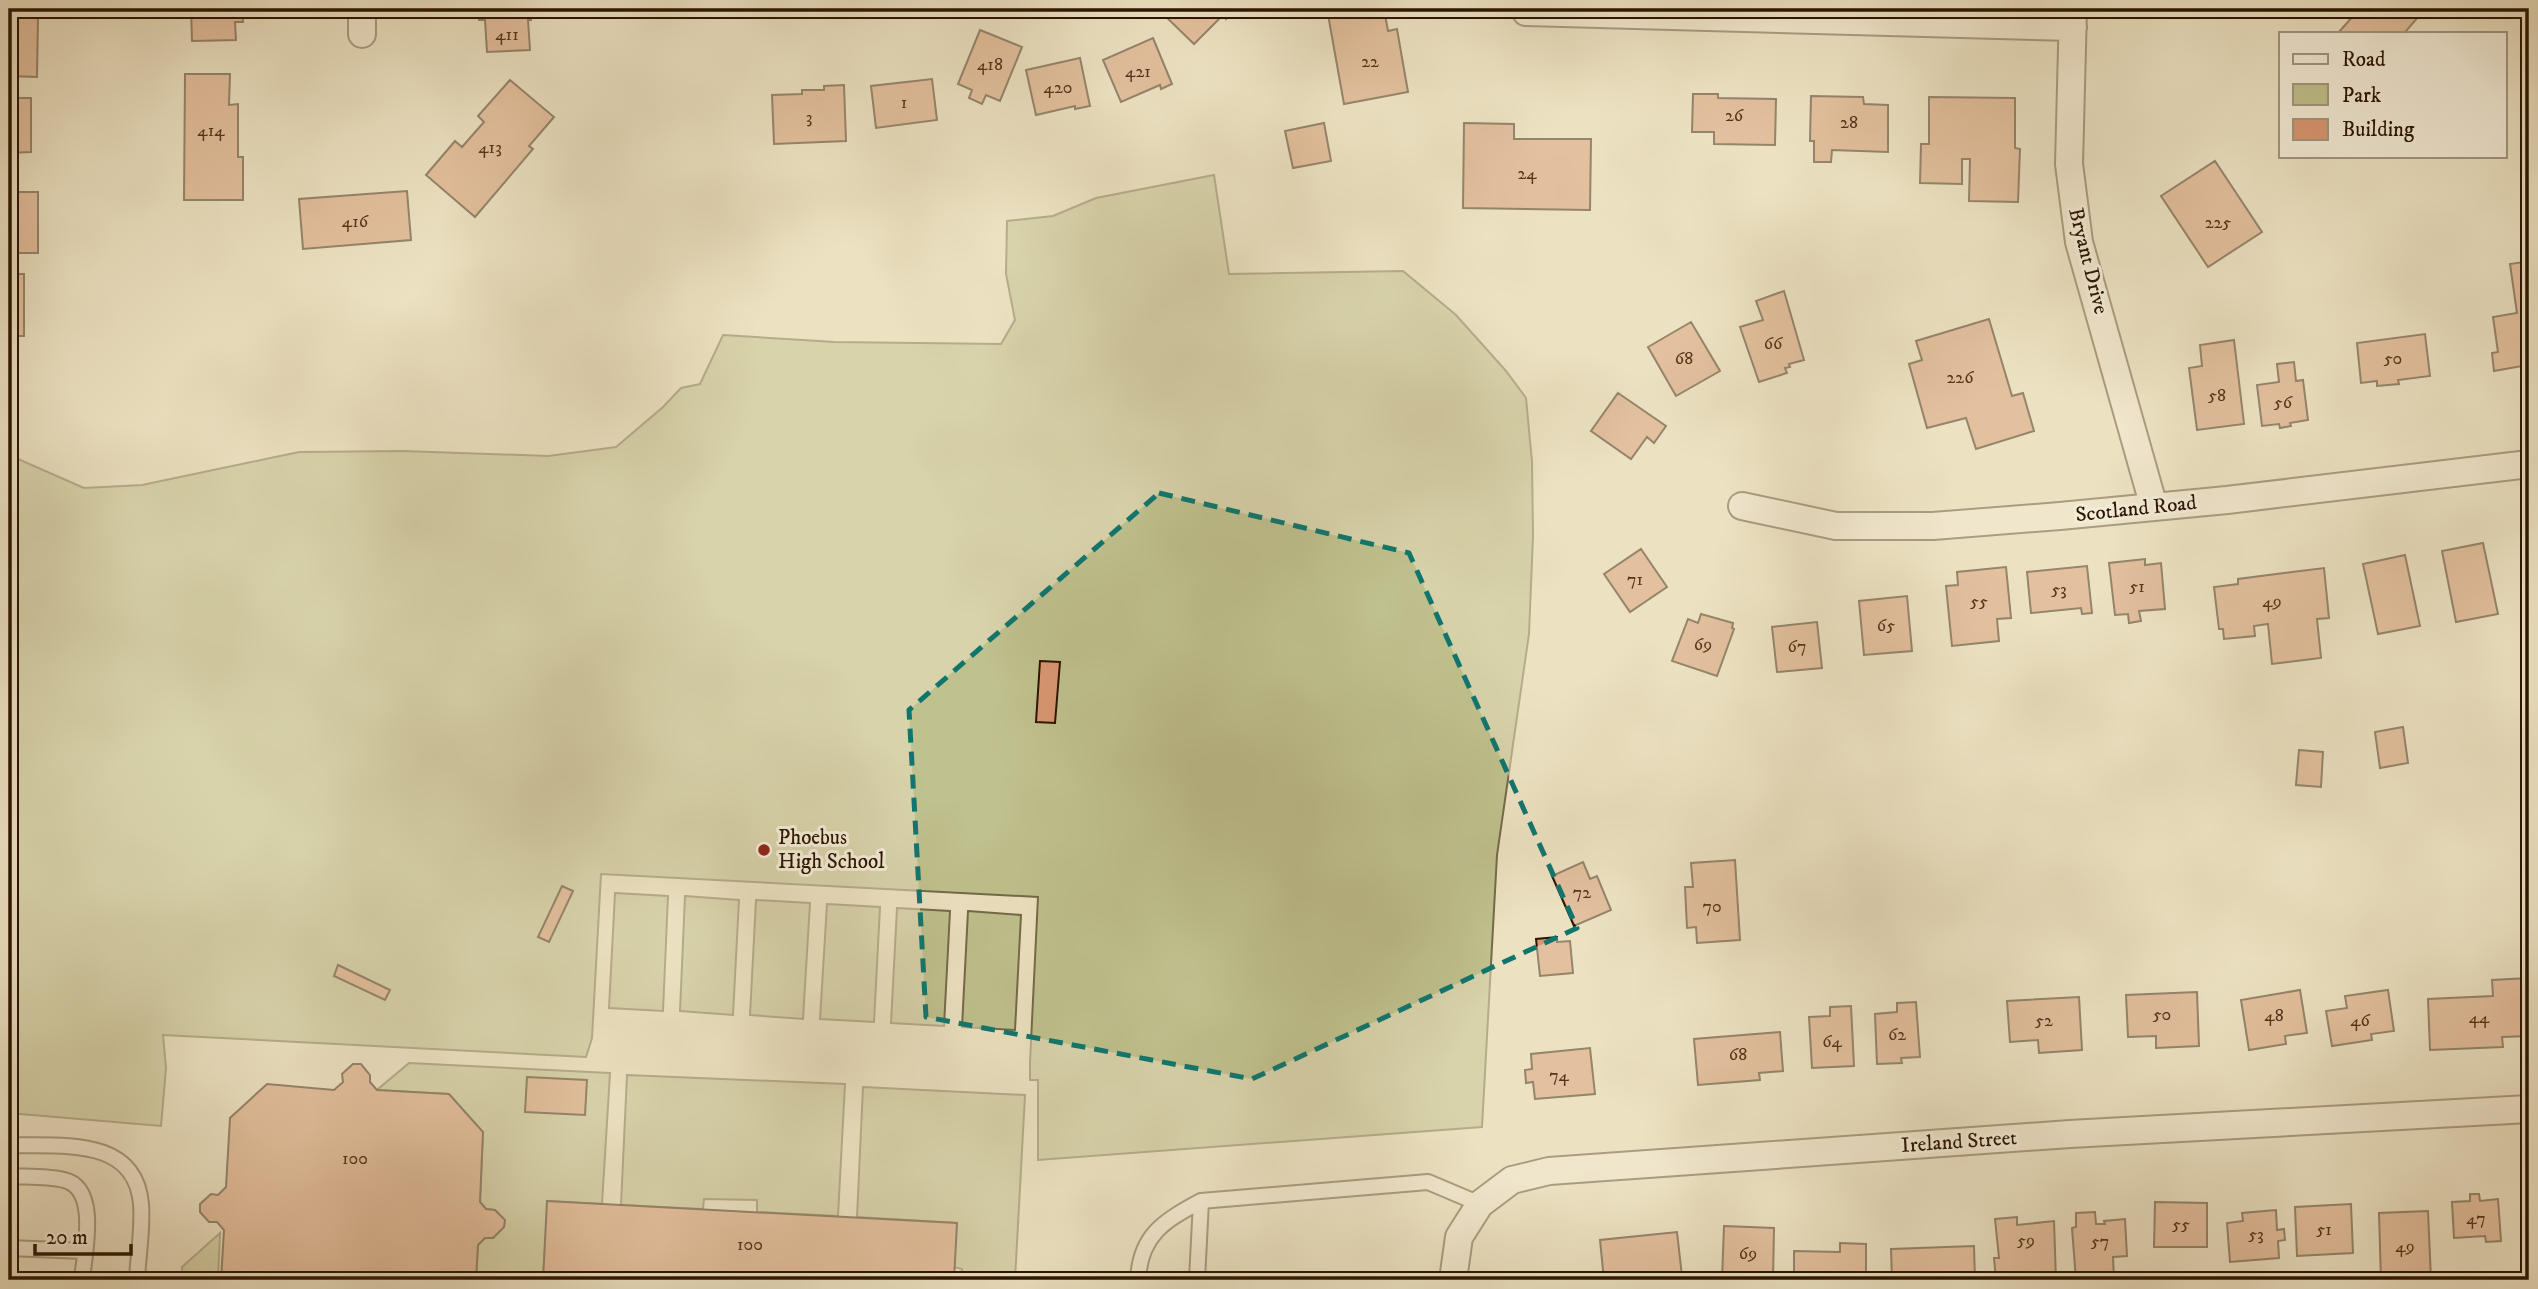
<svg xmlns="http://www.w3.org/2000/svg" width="2538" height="1289" font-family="'IM FELL DW Pica',serif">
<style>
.green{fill:#bfc18e;stroke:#746a47;stroke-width:2}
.building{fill:#d89772;stroke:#2a1400;stroke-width:2}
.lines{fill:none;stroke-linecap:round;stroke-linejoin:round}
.service-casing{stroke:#5a4830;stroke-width:18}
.minor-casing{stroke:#5a4830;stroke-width:30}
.service{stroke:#f3ecd7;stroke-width:14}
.minor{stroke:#f3ecd7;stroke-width:26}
.marked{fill:none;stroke:#0f766e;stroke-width:5;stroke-dasharray:14 9;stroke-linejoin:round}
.poi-dot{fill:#8f2418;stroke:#f3ecd7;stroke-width:2.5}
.labels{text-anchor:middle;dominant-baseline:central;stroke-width:6;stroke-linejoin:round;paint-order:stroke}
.number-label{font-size:18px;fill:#56351c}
.street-label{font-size:21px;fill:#2a1400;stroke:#f3ecd7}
.poi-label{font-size:21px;fill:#2a1400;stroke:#f3ecd7;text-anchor:start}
</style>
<rect width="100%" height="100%" fill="#ece2c2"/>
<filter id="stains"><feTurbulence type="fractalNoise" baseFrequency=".00286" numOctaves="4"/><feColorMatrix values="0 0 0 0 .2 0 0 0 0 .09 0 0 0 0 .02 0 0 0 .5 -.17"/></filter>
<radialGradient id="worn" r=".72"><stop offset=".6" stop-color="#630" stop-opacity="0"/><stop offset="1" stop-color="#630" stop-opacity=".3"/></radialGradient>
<path class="green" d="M1214 175 1229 274 1403 271 1456 315 1506 371 1526 398 1532 462 1533 536 1529 634 1497 855 1482 1127 1038 1160V1080H1030V1062L1038 897 601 874 592 1038 586 1057 163 1035 166 1068 161 1126 9 1113V455L84 488 142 485 299 452 403 451 548 456 616 447 663 407 681 388 700 384 723 335 835 342 1001 344 1015 320 1006 274 1007 221 1053 216 1096 198Z
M615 893 668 896 663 1011 609 1008Z
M685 896 739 900 733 1015 680 1011Z
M756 900 810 903 803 1019 750 1015Z
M827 904 880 907 874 1022 820 1019Z
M897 908 950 911 944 1026 891 1023Z
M968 911 1021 915 1015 1030 962 1027Z
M409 1063 610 1073 602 1204 548 1201 543 1280H476L478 1245 485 1238H493L504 1227 505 1220 495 1210 486 1209 480 1202 483 1132 449 1094 377 1090Z
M627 1075 845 1084 838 1216 757 1212V1200L704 1199 703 1209 621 1205Z
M863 1087 1025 1095 1015 1280H962V1269L954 1267 956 1223 857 1217Z
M220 1233 218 1280H182V1267Z"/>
<path class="building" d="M191 9H242L243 22H235L236 40 192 41Z
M478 9H530L531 20H528L530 50 487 52 485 20H479Z
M1165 9H1235L1236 10 1226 19 1223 15 1194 44 1162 13Z
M1327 9H1384L1388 31 1397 29 1408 92 1344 104Z
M2353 9H2410L2419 16 2406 31 2409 33H2338L2355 14 2351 11Z
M9 15 38 16 37 77 9 76Z
M980 30 1022 47 1000 101 986 95 982 104 969 98 972 90 958 84Z
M1153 38 1172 84 1161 89 1160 85 1121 102 1103 60Z
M1080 58 1090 106 1075 109V106L1036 115 1026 70Z
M185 74H230L229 105 238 104V157H243V200H184Z
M932 79 937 120 876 128 871 86Z
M510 80 554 117 529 146 533 149 475 217 426 175 455 141 462 147 484 122 478 116Z
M844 85 846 141 774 144 772 95 802 94V90H824V86Z
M1693 94H1718V98L1776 99 1775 145 1714 144V132H1692Z
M1811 96 1863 97 1864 104 1888 105V152L1832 150 1831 162H1814V141H1810Z
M1929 97 2015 98V148L2020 149 2018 202 1969 201 1970 159H1962V184L1920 183 1921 144H1929Z
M9 98H31V152L9 153Z
M1324 123 1331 161 1293 168 1285 131Z
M1464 123 1514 124V139H1591L1590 210 1463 208Z
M2215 161 2262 232 2208 267 2161 196Z
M407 191 411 240 303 249 299 199Z
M9 192H38V253H9Z
M2529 250V359H2521L2522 366 2494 371 2492 353 2498 352 2493 317 2517 313 2510 264 2524 262 2522 251Z
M9 274H24V336H9Z
M1784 291 1804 360 1789 364 1790 367 1785 368 1787 373 1759 382 1740 327 1763 320 1756 301Z
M1989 319 2012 396 2023 393 2034 431 1976 449 1966 418 1927 428 1909 364 1922 360 1916 341Z
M1691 322 1720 371 1676 396 1648 347Z
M2425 334 2430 376 2398 380 2399 384 2377 386V381L2361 383 2357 343Z
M2234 340 2244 424 2197 430 2189 368 2202 366 2200 345Z
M2294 362 2296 381 2303 380 2308 420 2290 423 2291 426 2280 428 2279 424 2262 426 2257 385 2279 382 2277 364Z
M1618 393 1666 426 1654 443 1647 437 1631 459 1591 431Z
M2483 543 2498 614 2456 622 2442 551Z
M1641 549 1667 587 1630 612 1604 574Z
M2405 555 2420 626 2378 634 2363 564Z
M2145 559V565L2161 563 2165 609 2139 611 2141 621 2129 623 2128 614 2115 615 2109 563Z
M2087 566 2092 613 2082 614 2081 608 2031 613 2027 572Z
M2006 567 2011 618 1997 619 1999 641 1952 646 1946 586 1958 585 1957 572Z
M2324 568 2329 618 2317 619 2321 658 2272 664 2268 624 2254 626 2255 636 2224 639 2223 629H2219L2214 587 2238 584V579Z
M1907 596 1912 651 1864 655 1859 601Z
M1701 614 1733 623 1732 628 1734 629 1717 676 1672 661 1688 619 1698 623Z
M1817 622 1822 668 1777 672 1772 627Z
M1040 661 1060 662 1055 723 1036 722Z
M2403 727 2408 763 2380 768 2375 732Z
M2299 750 2323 752 2321 787 2296 785Z
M1735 860 1740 940 1697 943 1696 927 1687 928 1685 887H1693L1691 863Z
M1583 862 1590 879 1597 876 1611 910 1574 926 1552 876Z
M562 886 573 891 549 942 538 937Z
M1557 937V942L1570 941 1573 973 1540 976 1536 939Z
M338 965 390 990 385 1000 334 976Z
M2529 978V1036L2502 1037 2503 1047 2430 1050 2428 999 2493 996 2492 980Z
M2300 990 2307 1033 2285 1036 2286 1044 2249 1050 2241 1000Z
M2388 990 2394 1031 2371 1034 2372 1040 2332 1046 2326 1011 2347 1008 2345 996Z
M2197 992 2199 1046 2156 1048V1036L2128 1037 2126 995Z
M2079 997 2082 1050 2039 1053 2038 1040 2010 1042 2007 1001Z
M1916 1002 1920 1057 1901 1058 1902 1063 1877 1064 1875 1014 1897 1012V1003Z
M1851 1006 1854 1066 1812 1068 1809 1017 1830 1016V1007Z
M1780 1032 1783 1071 1759 1073 1760 1080 1698 1085 1694 1039Z
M1590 1048 1595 1094 1535 1099 1533 1082 1526 1083 1525 1070 1532 1069 1531 1054Z
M353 1064H361L370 1075V1082L377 1090 449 1094 483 1132 480 1202 486 1209 495 1210 505 1220 504 1227 493 1238H485L478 1245 476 1280H221L224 1230 217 1222H209L200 1212V1204L211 1194 218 1195 226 1187 230 1118 267 1084 334 1090 343 1082 342 1074Z
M527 1077 587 1080 585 1115 525 1112Z
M2522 1176H2529V1212H2524Z
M2470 1194H2479L2480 1201 2498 1199 2501 1241 2486 1242 2485 1236 2454 1238 2452 1202 2470 1201Z
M547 1201 957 1223 954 1280H543Z
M2155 1202 2207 1203V1247H2154Z
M2351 1204 2353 1253 2297 1256 2295 1207Z
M2276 1210 2277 1230 2284 1229 2285 1240 2278 1241 2279 1258 2230 1262 2227 1223 2243 1221 2242 1213Z
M2428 1211 2431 1280H2381L2379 1213Z
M2095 1212 2096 1224H2105L2104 1221 2125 1219 2127 1256 2113 1257 2114 1280H2076L2072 1228 2076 1227V1213Z
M2017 1217V1225L2054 1221 2056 1280H1996L1994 1258H1999L1995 1219Z
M1724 1226 1774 1228 1773 1280H1722Z
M1677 1232 1682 1276 1636 1280H1604L1600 1240Z
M1840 1243 1866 1244V1280H1794V1251L1840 1252Z
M1974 1246 1975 1280H1892L1891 1249Z"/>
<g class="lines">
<defs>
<path id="service" d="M9 1145C59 1147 135 1135 141 1204 143 1229 138 1255 137 1280
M9 1176C27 1177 47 1176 64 1180 100 1188 84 1254 82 1280
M9 1248 84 1251
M1138 1280C1140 1235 1164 1221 1201 1201L1428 1182 1480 1204
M1197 1280 1201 1201"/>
<path id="minor" d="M362 9V34
M1526 9V12L2073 27
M2073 9 2069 164 2079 242 2154 507
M1742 506 1836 526H1933L2060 516 2227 500 2529 464
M1453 1280 1459 1237 1480 1204 1512 1180 1549 1171 2070 1134 2529 1109"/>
</defs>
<use href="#service" class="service-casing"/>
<use href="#minor" class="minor-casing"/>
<use href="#service" class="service"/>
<use href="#minor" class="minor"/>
</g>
<path d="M0 0H2538V1289H0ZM1159 493 1409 553 1577 928 1252 1079 926 1017 909 710Z" fill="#ece2c2" fill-opacity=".55" fill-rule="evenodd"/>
<path class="marked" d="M1159 493 1409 553 1577 928 1252 1079 926 1017 909 710Z"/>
<circle class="poi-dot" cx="764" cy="850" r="7"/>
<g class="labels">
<g class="number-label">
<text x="507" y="35">411</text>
<text x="1370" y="62">22</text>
<text x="990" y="65">418</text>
<text x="1138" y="72">421</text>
<text x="1058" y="88">420</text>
<text x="904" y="103">1</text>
<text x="1734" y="116">26</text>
<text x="809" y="118">3</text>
<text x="1849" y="123">28</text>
<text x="211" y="131">414</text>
<text x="490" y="148">413</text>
<text x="1527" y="174">24</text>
<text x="355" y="222">416</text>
<text x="2218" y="223">225</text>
<text x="1773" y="344">66</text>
<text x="1684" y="359">68</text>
<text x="2393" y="359">50</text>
<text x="1960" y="378">226</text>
<text x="2217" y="396">58</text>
<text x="2283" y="403">56</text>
<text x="1635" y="580">71</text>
<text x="2137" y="587">51</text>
<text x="2059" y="590">53</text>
<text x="1979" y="602">55</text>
<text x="2272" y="602">49</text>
<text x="1886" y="626">65</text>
<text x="1703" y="645">69</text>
<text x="1797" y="647">67</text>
<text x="1582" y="893">72</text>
<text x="1712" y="907">70</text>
<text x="2162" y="1015">50</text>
<text x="2274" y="1016">48</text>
<text x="2479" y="1018">44</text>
<text x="2044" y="1021">52</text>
<text x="2360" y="1021">46</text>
<text x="1897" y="1035">62</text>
<text x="1832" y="1042">64</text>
<text x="1738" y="1055">68</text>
<text x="1559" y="1076">74</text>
<text x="355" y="1159">100</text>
<text x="2476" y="1219">47</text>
<text x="2181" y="1225">55</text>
<text x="2324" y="1230">51</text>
<text x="2256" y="1235">53</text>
<text x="2026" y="1241">59</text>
<text x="2100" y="1242">57</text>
<text x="750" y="1245">100</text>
<text x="2405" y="1247">49</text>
<text x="1748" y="1254">69</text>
</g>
<g class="street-label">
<text transform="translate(2088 261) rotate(76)">Bryant Drive</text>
<text transform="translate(2136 509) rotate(-6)">Scotland Road</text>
<text transform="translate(1959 1142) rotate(-4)">Ireland Street</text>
</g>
<g class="poi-label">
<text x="778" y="838">Phoebus<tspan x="778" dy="24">High School</tspan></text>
</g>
</g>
<rect width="2538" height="1289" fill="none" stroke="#ece2c2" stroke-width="35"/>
<rect x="10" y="10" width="2517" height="1268" fill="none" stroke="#2a1400" stroke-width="3.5"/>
<rect x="18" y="18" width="2503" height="1254" fill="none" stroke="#2a1400" stroke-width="2"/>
<rect x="2279" y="32" width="228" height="126" fill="#f3ecd7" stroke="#a39681" stroke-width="2"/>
<rect x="2293" y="54" width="35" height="10" fill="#f3ecd7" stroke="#a39681" stroke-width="2"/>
<text x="2342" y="66" font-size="21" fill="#2a1400">Road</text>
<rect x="2293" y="84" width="35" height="21" fill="#bfc18e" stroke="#a39681" stroke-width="2"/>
<text x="2342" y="102" font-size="21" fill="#2a1400">Park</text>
<rect x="2293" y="119" width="35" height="21" fill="#d89772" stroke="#a39681" stroke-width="2"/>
<text x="2342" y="136" font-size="21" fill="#2a1400">Building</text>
<path d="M35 1244v10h96v-10" fill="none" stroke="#2a1400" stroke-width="3.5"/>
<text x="46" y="1244" font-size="21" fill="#2a1400" stroke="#f3ecd7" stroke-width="5" paint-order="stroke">20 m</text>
<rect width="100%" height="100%" filter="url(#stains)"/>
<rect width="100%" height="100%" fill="url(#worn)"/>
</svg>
